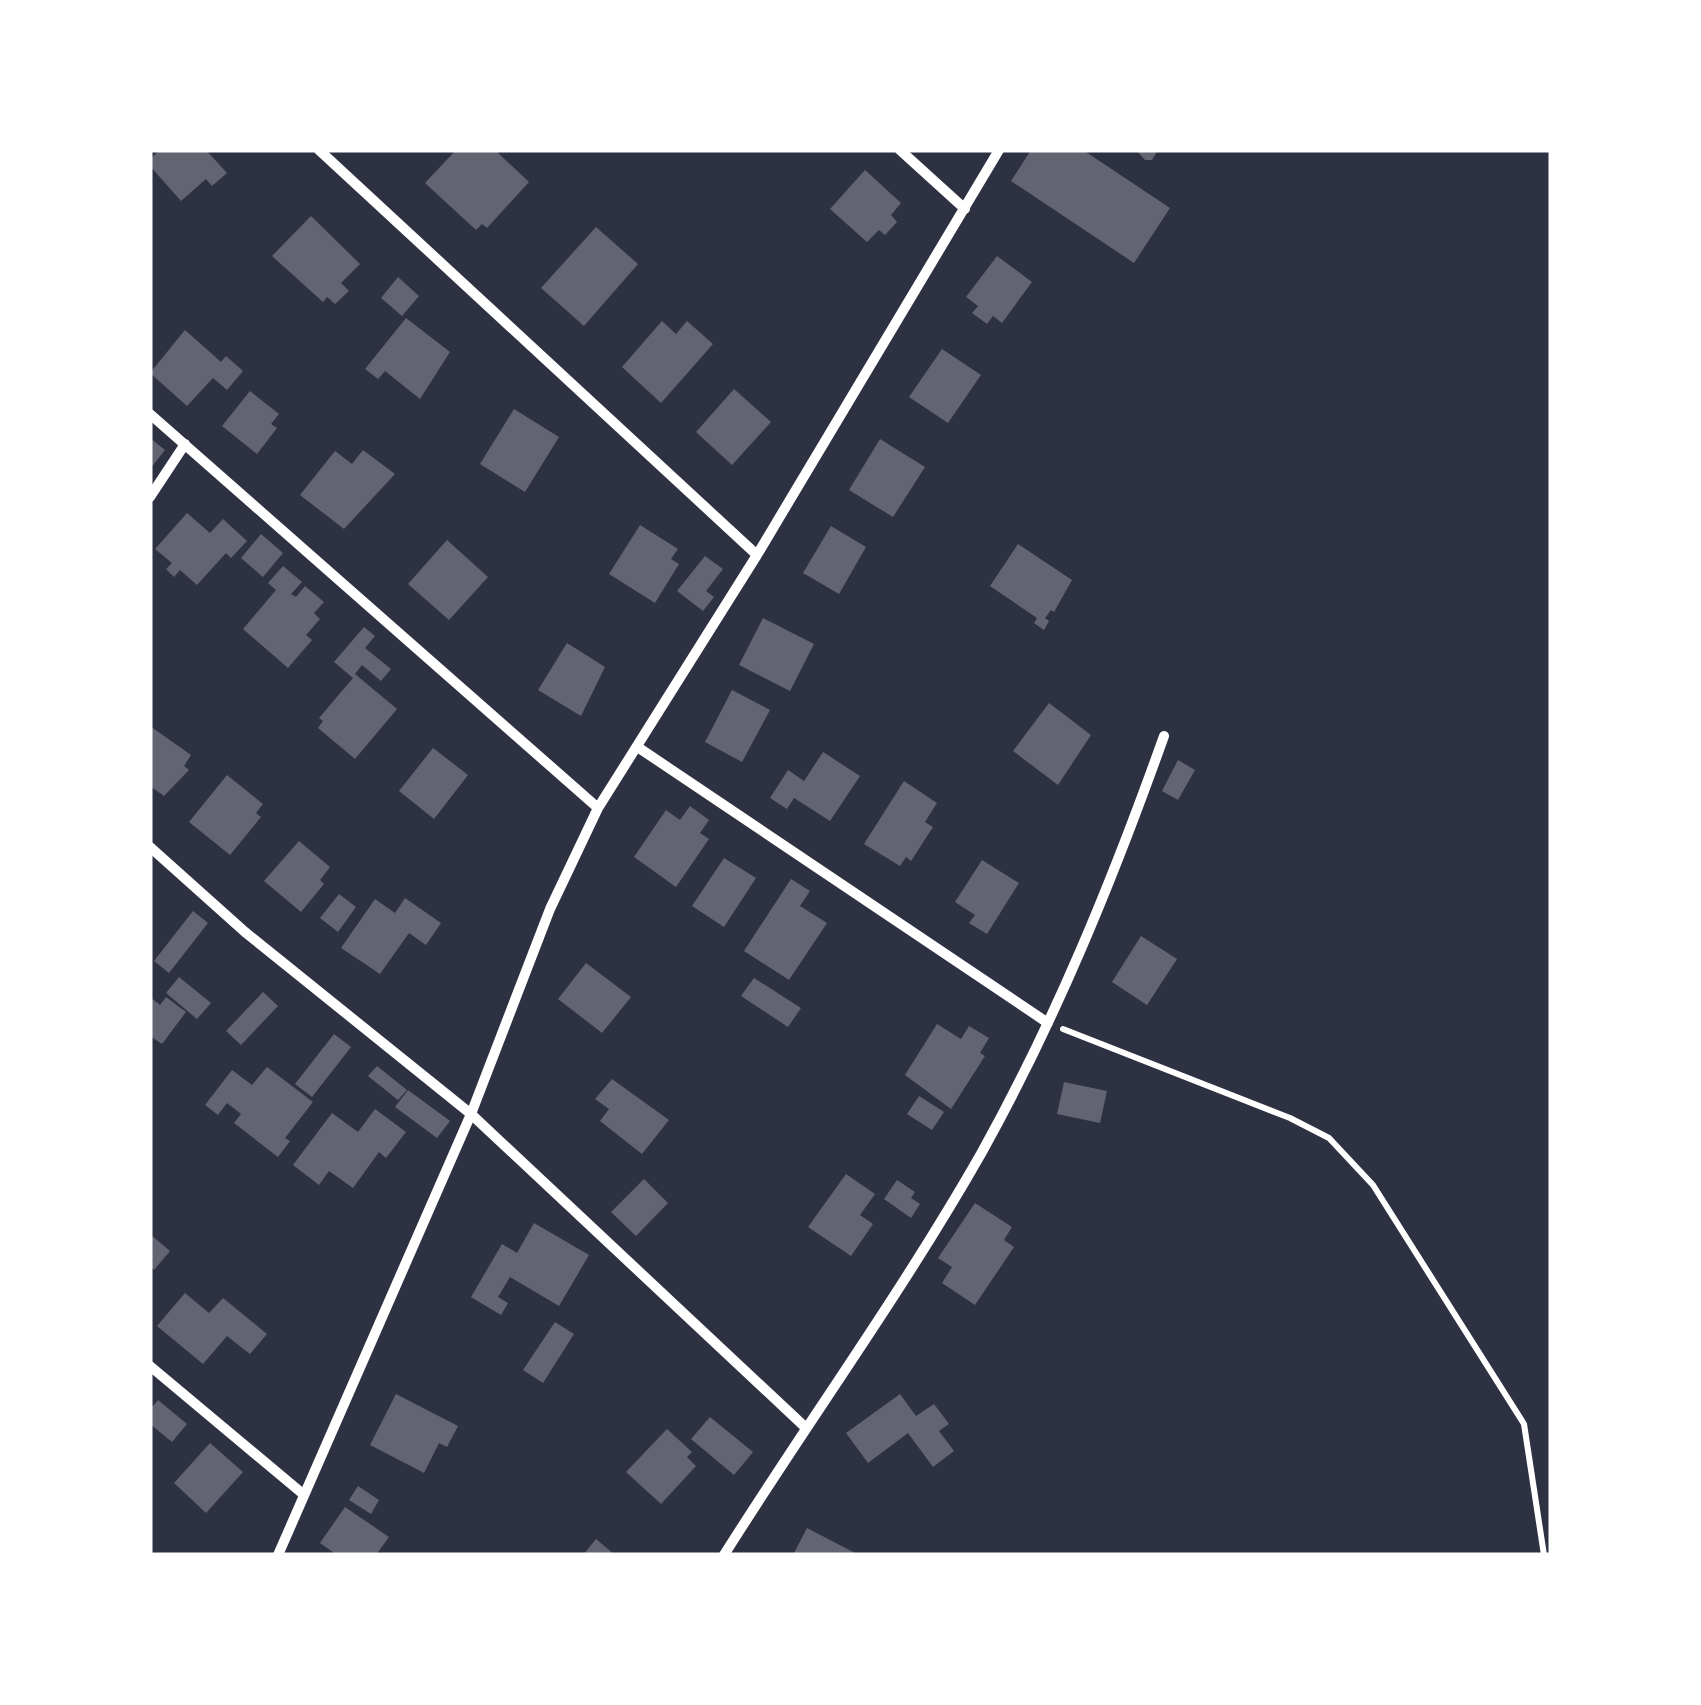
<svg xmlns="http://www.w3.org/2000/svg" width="1701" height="1705" font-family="'Crimson Pro',serif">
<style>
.building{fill:#626471}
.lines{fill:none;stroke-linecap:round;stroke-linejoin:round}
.path{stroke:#fff;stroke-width:6}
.minor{stroke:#fff;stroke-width:10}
</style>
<rect width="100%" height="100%" fill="#2d3142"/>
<path class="building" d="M160 150H206L227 173 212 186 206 179 181 201 150 166V159Z
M456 150H501L498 153 529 182 487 228 482 224 476 230 425 183Z
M1031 150H1083L1170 208 1134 263 1011 181Z
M1136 150H1158L1152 160H1145Z
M865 170 901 203 891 215 897 222 885 235 879 230 867 242 830 209Z
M311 216 360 264 341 283 349 291 335 304 327 297 323 302 272 256Z
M596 227 638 264 584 326 541 288Z
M997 256 1032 282 1002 323 993 316 987 324 972 313 978 306 966 297Z
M398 277 419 296 402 316 381 298Z
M406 318 450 352 420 399 385 371 378 379 365 369Z
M662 321 676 334 687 321 713 344 661 403 622 367Z
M185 330 221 362 226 356 243 371 227 390 213 378 187 406 150 373Z
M942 349 981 375 948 423 909 397Z
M734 389 771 422 732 465 696 432Z
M250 391 279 414 271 424 277 428 257 454 222 426Z
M514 409 559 437 525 492 480 464Z
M150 438 165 450 150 469Z
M880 439 925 467 893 517 849 490Z
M363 450 395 474 344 529 300 495 335 451 352 464Z
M187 513 210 533 223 519 247 541 231 558 226 553 197 585 180 570 174 577 166 569 172 563 155 549Z
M640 525 678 549 671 559 679 564 655 603 609 574Z
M831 526 866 547 839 594 803 573Z
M261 534 283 553 263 577 241 558Z
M447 540 488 577 449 620 408 584Z
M1018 544 1072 580 1054 612 1051 610 1045 618 1049 621 1044 630 1034 623 1037 618 990 586Z
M705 556 723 569 706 591 714 597 703 611 677 591Z
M283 566 302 582 291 594 296 597 305 586 324 602 314 613 320 619 306 635 312 640 288 668 243 629 276 590 268 583Z
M763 618 814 644 790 691 739 665Z
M364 627 375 636 365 648 391 669 381 681 362 665 355 674 397 709 355 759 318 728 323 721 319 718 353 678 334 662Z
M567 643 605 667 581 716 538 690Z
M732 690 770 710 742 762 705 742Z
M1049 703 1091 735 1058 785 1013 751Z
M150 726 191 755 184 766 189 770 164 796 150 786Z
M433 748 468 775 434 819 399 791Z
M823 752 860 776 830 821 794 798 787 809 770 798 788 770 804 781Z
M1178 760 1195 770 1178 800 1162 791Z
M227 775 263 804 256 813 261 817 230 855 189 822Z
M904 781 937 803 925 822 933 827 911 861 906 857 900 866 864 844Z
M690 806 709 820 700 833 709 839 676 887 634 857 666 810 680 820Z
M299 841 330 867 320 880 324 884 301 912 264 881Z
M724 858 756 878 724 927 692 906Z
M982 860 1019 883 987 934 969 923 975 915 955 902Z
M791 879 810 891 800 906 827 923 789 980 744 951Z
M339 894 356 907 338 932 320 918Z
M405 898 441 923 426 945 409 933 380 974 341 948 375 899 395 913Z
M193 911 208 923 169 973 154 961Z
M1141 936 1177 959 1147 1005 1112 982Z
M586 963 631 997 602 1033 558 999Z
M179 977 211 1003 197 1019 166 993Z
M754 978 801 1008 788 1027 741 996Z
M263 992 278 1006 241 1045 226 1031Z
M150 997 160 1005 166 997 186 1012 162 1044 150 1036Z
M937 1024 961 1039 969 1026 989 1038 980 1053 985 1056 951 1109 905 1075Z
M334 1034 351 1047 312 1097 295 1084Z
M377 1066 407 1090 398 1100 368 1076Z
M267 1067 313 1102 285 1138 290 1141 278 1157 234 1123 241 1114 227 1103 218 1115 205 1105 232 1070 252 1085Z
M612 1079 669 1120 642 1154 600 1121 609 1109 595 1099Z
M1064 1082 1107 1091 1100 1123 1057 1114Z
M408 1090 450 1121 437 1138 395 1107Z
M919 1096 944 1112 932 1130 907 1114Z
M375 1109 406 1132 386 1158 379 1152 353 1188 329 1171 319 1185 293 1165 332 1113 358 1132Z
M846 1174 875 1194 860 1215 873 1224 851 1256 808 1227Z
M644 1179 668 1203 636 1236 611 1212Z
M897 1180 915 1192 911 1198 920 1204 911 1218 884 1199Z
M975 1203 1012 1227 1004 1240 1014 1247 975 1305 942 1283 952 1267 938 1258Z
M534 1223 589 1255 559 1306 510 1277 498 1297 508 1303 501 1315 471 1297 502 1244 517 1253Z
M150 1234 170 1251 154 1270 150 1266Z
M185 1293 209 1313 223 1298 267 1334 250 1354 227 1336 203 1364 157 1326Z
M555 1322 574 1334 543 1383 523 1370Z
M396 1394 458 1426 447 1447 439 1443 424 1473 370 1445Z
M900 1394 916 1416 934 1404 949 1424 939 1431 954 1451 933 1467 908 1433 868 1463 846 1433Z
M158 1400 187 1424 172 1442 150 1424V1404L153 1406Z
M710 1417 753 1452 734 1475 691 1439Z
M667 1429 692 1452 687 1457 696 1466 661 1504 626 1472Z
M210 1443 243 1472 206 1513 174 1483Z
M358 1486 379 1500 371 1514 349 1500Z
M345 1507 389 1537 376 1555H337L320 1543Z
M807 1528 859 1555H793Z
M596 1539 615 1555H583Z"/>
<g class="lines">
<path class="path" d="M1063 1029 1290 1118 1329 1138 1373 1185 1524 1424 1544 1555"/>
<path class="minor" d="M319 150 757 555
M900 150 965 209
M150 414 598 808
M150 497 185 444
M639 748 1048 1023
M150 847 245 932 471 1114 805 1427
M150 1366 303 1494
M278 1555 471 1114 550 909 598 808 757 555 999 150
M724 1555C809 1420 903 1291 982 1152 1056 1019 1113 879 1164 736"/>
</g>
<rect width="1701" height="1705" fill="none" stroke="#ffffff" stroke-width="305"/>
</svg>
